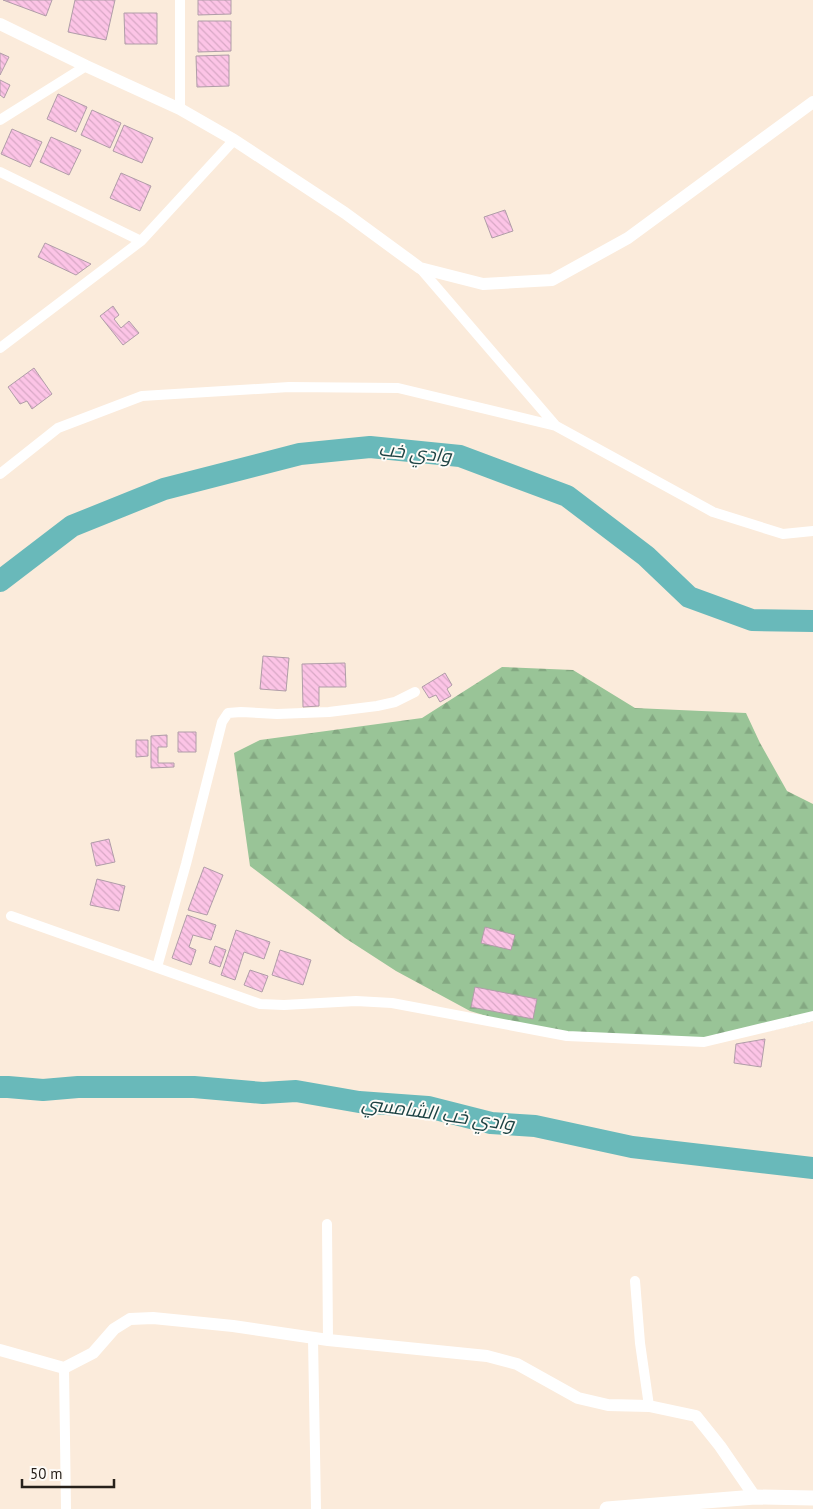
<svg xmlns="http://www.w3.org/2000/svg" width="813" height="1509" font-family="'PT Sans',Cairo,sans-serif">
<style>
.forest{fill:url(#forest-firs)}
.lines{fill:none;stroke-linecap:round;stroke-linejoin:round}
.river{stroke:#69b9ba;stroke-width:22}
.building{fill:url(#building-back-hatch);stroke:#b09da8}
.minor{stroke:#fff;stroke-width:10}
.tertiary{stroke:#fff;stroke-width:12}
.primary{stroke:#fff;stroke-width:15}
.labels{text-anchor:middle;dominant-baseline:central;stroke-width:4;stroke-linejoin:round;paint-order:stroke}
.water-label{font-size:19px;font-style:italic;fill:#1d4344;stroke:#fefbf7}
</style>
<defs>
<pattern id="forest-firs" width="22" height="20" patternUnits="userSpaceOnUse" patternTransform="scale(1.25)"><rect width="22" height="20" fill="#99c497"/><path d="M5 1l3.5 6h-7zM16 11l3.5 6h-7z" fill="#84a882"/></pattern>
<pattern id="building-back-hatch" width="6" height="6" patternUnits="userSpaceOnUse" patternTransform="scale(1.25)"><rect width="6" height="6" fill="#fcc4e6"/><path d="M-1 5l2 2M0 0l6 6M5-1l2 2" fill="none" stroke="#d8a8c5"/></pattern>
</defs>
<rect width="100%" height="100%" fill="#fbebdb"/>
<path class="forest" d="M502 667 573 670 635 708 746 713 760 743 787 791 813 804V1021L701 1046 563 1039 470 1011 396 971 345 938 250 866 234 753 260 740 422 718Z"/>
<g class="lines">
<path class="river" d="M0 581 72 526 164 489 300 454 370 447 460 456 567 496 646 556 689 597 752 620 813 621
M0 1087H8L43 1090 78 1087H194L263 1093 296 1091 359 1102 428 1107 491 1123 535 1126 632 1147 813 1168"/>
</g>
<path class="building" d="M3 0H52L46 16Z
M75 0H115L106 40 68 32Z
M198 0H231V14L198 15Z
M124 13H157V44H125Z
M198 21H231V51L198 52Z
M0 53 9 57 0 75Z
M229 55V86L197 87 196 56Z
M0 80 10 85 4 98 0 95Z
M58 94 87 107 76 132 47 119Z
M92 110 121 123 110 148 81 135Z
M124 125 153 138 142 163 113 151Z
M12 129 42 142 30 167 1 154Z
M51 137 81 150 69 175 40 162Z
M121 173 151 186 140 211 110 198Z
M505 210 513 231 492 238 484 217Z
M45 243 91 264 76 275 38 257Z
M113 306 119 315 114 319 121 328 129 321 139 333 123 345 100 316Z
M34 368 52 394 32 409 27 401 20 404 8 387Z
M263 656 289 658 286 691 260 689Z
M345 663 346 687H319V706L303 707 302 664Z
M445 673 452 685 447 689 451 696 440 702 436 695 429 698 422 687Z
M178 732H196V752H178Z
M167 735V747H158V763H174V767L151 768V736Z
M136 740H148V756L136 757Z
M109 839 115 862 96 866 91 843Z
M204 867 223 875 207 915 188 910Z
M97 879 125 886 119 911 90 905Z
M187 915 216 925 211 940 193 935 189 947 196 950 191 965 172 958Z
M485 927 515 935 511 950 481 943Z
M236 930 270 942 264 959 244 952 235 980 221 975Z
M215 946 226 950 220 967 209 963Z
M280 950 311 960 303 985 272 975Z
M250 970 268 976 262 992 244 985Z
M475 987 537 999 533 1019 471 1007Z
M765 1039 761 1067 734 1063 736 1044Z"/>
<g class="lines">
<path class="minor" d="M180 109V0
M0 120 86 66
M0 172 141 241
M420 268 556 426
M0 348 141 241 234 140
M0 474 58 428 142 396 289 387 398 388 556 426 713 512 783 534 813 531
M11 916 260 1004 284 1005 356 1001 392 1003 567 1036 704 1042 813 1016
M157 967 186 864 222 722 228 713 241 712 277 714 329 712 377 706 395 702 415 692
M327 1224 328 1340
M635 1281 640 1343 649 1406
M313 1338 316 1509
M64 1368 66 1509"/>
<path class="tertiary" d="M0 24 86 66 180 109 234 140 345 213 420 268 483 284 552 280 628 238 813 102
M0 1350 64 1368 93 1353 114 1329 130 1319 153 1318 233 1326 328 1340 487 1356 517 1364 578 1398 608 1405 649 1406 696 1416 720 1446 755 1497"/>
<path class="primary" d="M607 1509 755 1497 813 1498"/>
</g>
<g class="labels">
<g class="water-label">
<text transform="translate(415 452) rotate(6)">وادي خب</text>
<text transform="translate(438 1113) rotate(8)">وادي خب الشامسي</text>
</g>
</g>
<path d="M22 1479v8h92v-8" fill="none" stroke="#27211b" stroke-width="2.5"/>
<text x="30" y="1479" font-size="15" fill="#27211b" stroke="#fefbf7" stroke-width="4" paint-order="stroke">50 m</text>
</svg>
